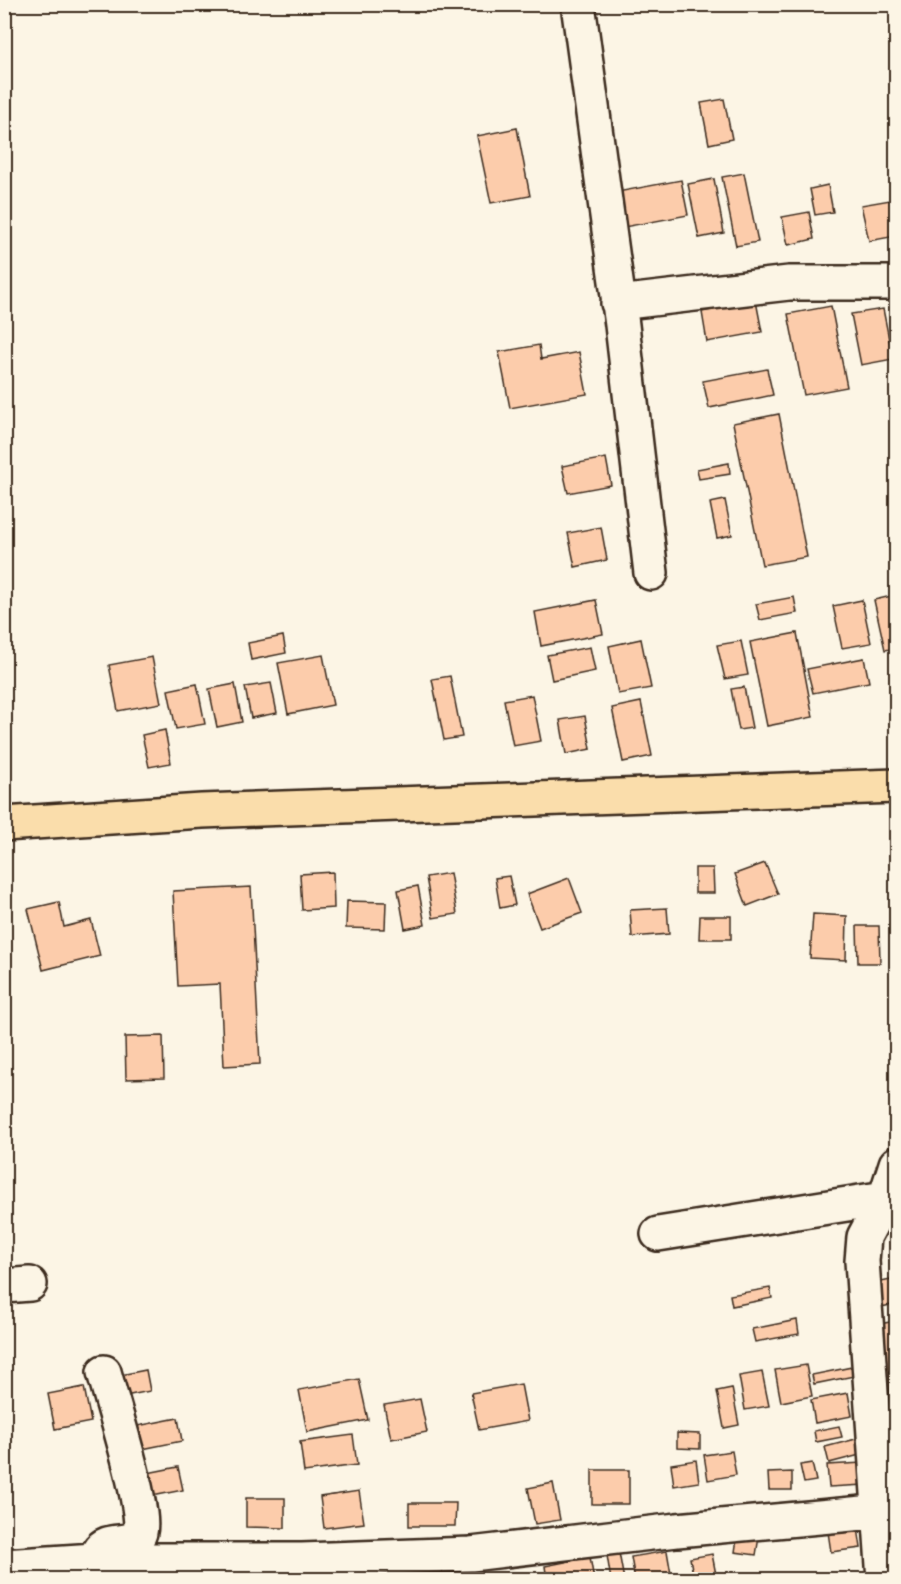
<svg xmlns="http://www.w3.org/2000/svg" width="901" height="1584" font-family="Itim,sans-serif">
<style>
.building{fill:#fcccab;stroke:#3b2a1e;stroke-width:1.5}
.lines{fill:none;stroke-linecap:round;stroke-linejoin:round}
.minor-casing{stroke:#3b2a1e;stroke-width:38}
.major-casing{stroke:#3b2a1e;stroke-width:38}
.minor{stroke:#fcf5e5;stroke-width:33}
.major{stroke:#faddab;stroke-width:33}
</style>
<rect width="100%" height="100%" fill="#fcf5e5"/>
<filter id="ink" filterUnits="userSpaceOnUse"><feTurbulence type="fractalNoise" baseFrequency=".0167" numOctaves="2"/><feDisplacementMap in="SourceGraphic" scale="12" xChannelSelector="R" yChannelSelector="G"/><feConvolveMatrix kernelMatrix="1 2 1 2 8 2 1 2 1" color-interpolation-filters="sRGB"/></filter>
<g filter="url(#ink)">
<path class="building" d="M724 99 732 139 709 144 701 103Z
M517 128 530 196 491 203 477 136Z
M744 173 758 242 736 246 722 177Z
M714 179 724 233 699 238 688 184Z
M681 180 688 215 619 228 612 193Z
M828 185 833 212 815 215 810 189Z
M890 200 896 236 869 241 861 205Z
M809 212 814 239 788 245 782 217Z
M756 301 762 332 707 342 702 312Z
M831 306 847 387 804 395 788 314Z
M883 309 893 359 861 365 851 314Z
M539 345 541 359 579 352 587 394 510 408 499 352Z
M767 369 773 395 709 408 703 381Z
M779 414 807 557 762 565 733 423Z
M606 458 611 485 568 493 562 466Z
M729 463 730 474 699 479 697 469Z
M725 500 732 535 717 538 710 503Z
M601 527 607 560 575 567 568 533Z
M896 595V648L885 650 874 600Z
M794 597 797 613 760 620 756 604Z
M596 600 603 634 541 646 535 612Z
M862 600 871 643 842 648 833 606Z
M797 633 813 717 767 726 750 642Z
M283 636 286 653 251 660 248 643Z
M641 639 651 688 618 694 609 646Z
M741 641 748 675 725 679 717 645Z
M590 647 595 671 552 680 547 655Z
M323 655 333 705 288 714 278 663Z
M152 657 161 703 118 711 109 665Z
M864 658 869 682 813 693 807 669Z
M450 676 462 737 444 740 432 679Z
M271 683 277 713 251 718 245 687Z
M197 684 205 724 176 729 168 690Z
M235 684 242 722 217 727 209 689Z
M744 687 752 728 739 730 731 689Z
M532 695 541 741 513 746 504 700Z
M641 702 652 756 623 762 612 708Z
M585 716 591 749 566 754 560 720Z
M165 730 171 763 149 767 142 735Z
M765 863 778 894 747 906 735 874Z
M695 868H713L714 893H695Z
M333 872 334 908 302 910 300 874Z
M450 873 457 914 433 918 426 877Z
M509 876 515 905 500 908 495 878Z
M569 878 582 913 540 928 527 894Z
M418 886 425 925 405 929 398 890Z
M251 887 260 1064 224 1066 220 984 178 986 173 891Z
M347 901 386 902 385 929 346 928Z
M59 902 64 927 91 920 100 956 43 970 28 909Z
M667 908 669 934 632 937 630 910Z
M813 914 847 916 846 960 810 958Z
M700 916H731V939H699Z
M857 926H879L880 963H858Z
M163 1036 164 1078 126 1079 125 1037Z
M896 1279V1304L876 1308 871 1284Z
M770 1288 772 1298 732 1306 730 1295Z
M797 1320 799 1334 755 1342 752 1329Z
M896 1321V1420L891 1421 873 1325Z
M806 1365 812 1396 781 1402 775 1370Z
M852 1367 854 1376 814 1384 812 1375Z
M146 1370 150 1391 115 1398 110 1377Z
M762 1372 769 1406 745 1410 739 1376Z
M359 1379 368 1420 307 1432 299 1390Z
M521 1384 528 1421 479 1430 471 1393Z
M84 1387 91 1422 55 1429 48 1394Z
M732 1388 739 1425 724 1428 717 1391Z
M848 1393 852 1416 815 1423 811 1400Z
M420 1399 427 1432 391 1439 384 1405Z
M178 1418 182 1441 132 1451 127 1428Z
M839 1426 842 1437 816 1442 814 1431Z
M677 1433 700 1434V1449L677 1448Z
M353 1435 357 1465 304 1472 300 1442Z
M856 1439 860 1455 829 1463 825 1447Z
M732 1451 736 1475 708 1480 704 1455Z
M696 1460 699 1482 674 1486 671 1464Z
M812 1463 816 1481 804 1483 800 1465Z
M863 1463 864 1485 829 1487 827 1465Z
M178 1467 183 1490 142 1498 137 1475Z
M592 1470H629V1504H592Z
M792 1472V1490H769L768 1473Z
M553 1483 560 1520 535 1524 528 1488Z
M359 1491 364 1523 324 1528 320 1497Z
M246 1498H285V1528L246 1527Z
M409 1503H456L455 1526H409Z
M858 1528 861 1548 831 1552 828 1532Z
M738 1533 759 1537 756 1555 735 1552Z
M618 1547 624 1580H611L606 1549Z
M667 1551 672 1580H635L631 1557Z
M712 1554 717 1580H694L690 1558Z
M590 1557 594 1580H547L545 1566Z"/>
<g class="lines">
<defs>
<path id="minor" d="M578 4 622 325 651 573
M618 303 789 283H896
M658 1234 885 1198
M4 1286 30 1284
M98 1552C107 1536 128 1547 139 1535 150 1521 110 1395 104 1372
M4 1566 95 1560H302L471 1554 677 1530 896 1510
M884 1580 862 1261 864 1237 885 1198 896 1164"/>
<path id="major" d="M4 824 202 811 896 786"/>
</defs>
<use href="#minor" class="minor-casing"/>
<use href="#major" class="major-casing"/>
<use href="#minor" class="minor"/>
<use href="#major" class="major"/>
</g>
</g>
<rect width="901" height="1584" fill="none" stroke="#fcf5e5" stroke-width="24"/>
<rect x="12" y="12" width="877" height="1560" fill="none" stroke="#3b2a1e" stroke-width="2" filter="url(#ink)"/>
</svg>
